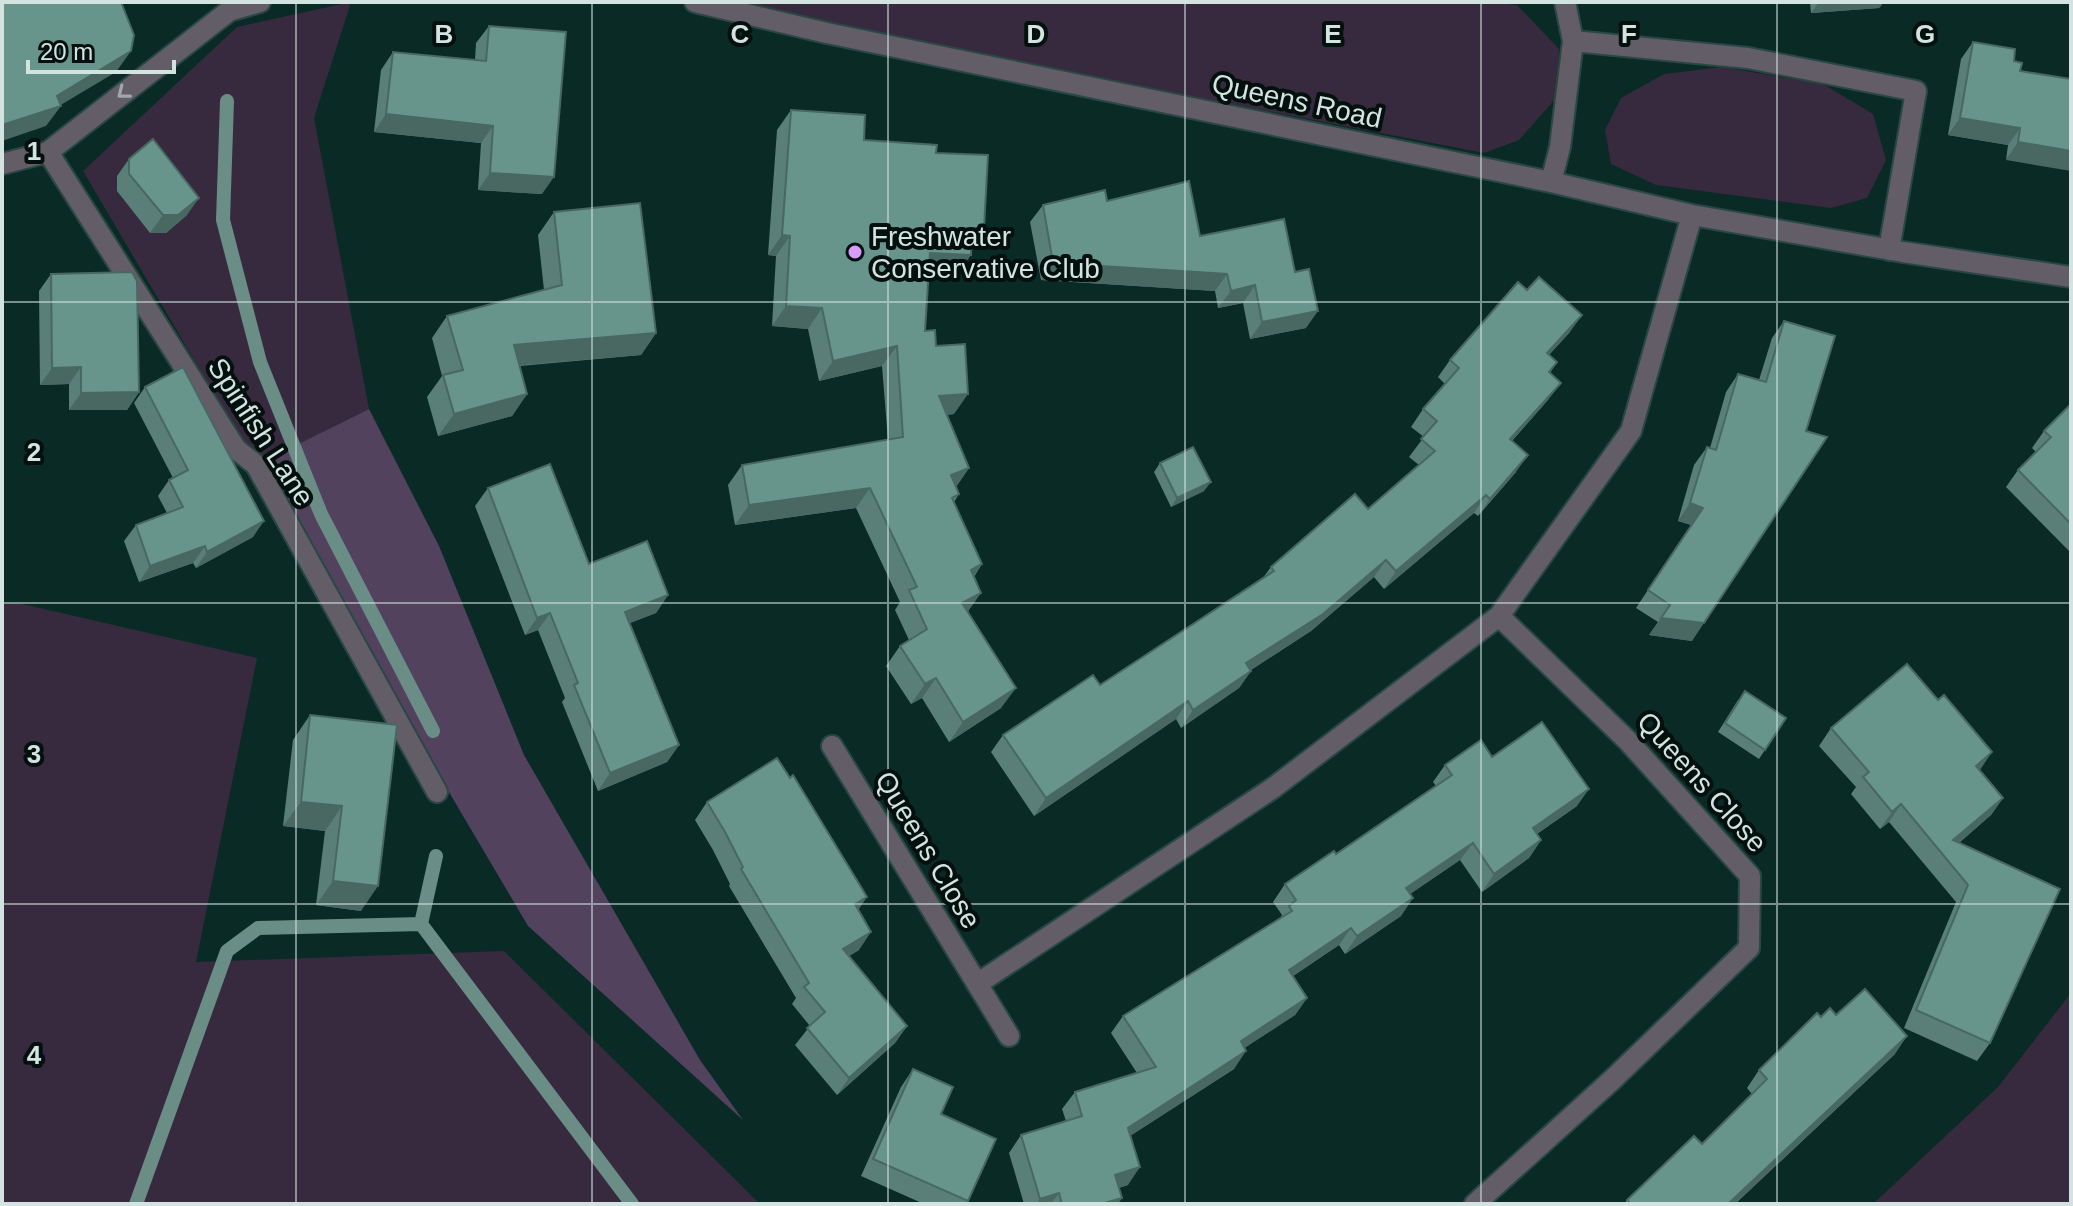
<svg xmlns="http://www.w3.org/2000/svg" width="2073" height="1206" font-family="Helvetica,sans-serif">
<style>
.green{fill:#372a3e}
.forest{fill:#53425e}
.lines{fill:none;stroke-linecap:round;stroke-linejoin:round}
.stream{stroke:#6a8d86;stroke-width:14}
.minor-casing{stroke:#2a4843;stroke-width:24}
.minor{stroke:#635d67;stroke-width:20}
.wall{fill:#597f78}
.shaded-wall{fill:#486861}
.building{fill:#67948b;stroke:#486861;stroke-width:2}
.oneway{stroke:#a1a7aa}
.grid{fill:none;stroke:#d3e4e0;stroke-width:2;stroke-opacity:0.55}
.poi-dot{fill:#d79bf9;stroke:#04100e;stroke-width:3}
.labels{text-anchor:middle;dominant-baseline:central;stroke-width:8;stroke-linejoin:round;paint-order:stroke}
.street-label{font-size:28px;fill:#d3e4e0;stroke:#04100e}
.poi-label{font-size:28px;fill:#d3e4e0;stroke:#04100e;text-anchor:start}
.grid-label{font-size:26px;text-anchor:middle;font-weight:bold;fill:#d3e4e0;stroke:#04100e;stroke-width:8;stroke-linejoin:round;paint-order:stroke}
</style>
<rect width="100%" height="100%" fill="#0a2a25"/>
<path class="green" d="M351 2 314 118 369 409 256 465 83 171 237 27Z
M729 2H1487L1517 5 1559 49 1557 97 1519 140 1484 153 828 26Z
M1722 67 1823 84 1873 114 1886 160 1867 198 1831 208 1656 185 1611 164 1605 130 1621 98 1664 74Z
M2 603H18L257 658 196 962 504 951 760 1204H2Z
M2071 993V1204H1873L1998 1087Z"/>
<path class="forest" d="M369 409 439 546 524 755 700 1060 743 1120 528 926 256 465Z"/>
<g class="lines">
<path class="stream" d="M227 101 223 220 260 362 321 514 433 731
M436 856 421 924 632 1204
M136 1204 227 951 258 928 421 924"/>
<defs>
<path id="minor" d="M695 2 827 33 1551 182 1692 215 1903 252 2071 277
M1573 41 1748 58 1916 91 1889 250
M48 152 236 449 256 465 437 792
M2 164 48 152 229 11 260 2
M1551 182 1560 147 1573 41 1565 2
M832 746 1009 1036
M977 984 1273 788 1499 616 1631 431 1692 215
M1475 1204 1612 1080 1749 948 1750 876 1628 741 1499 616"/>
</defs>
<use href="#minor" class="minor-casing"/>
<use href="#minor" class="minor"/>
</g>
<path class="wall" d="M1810 2H1884L1879 8 1811 13Z
M489 26 542 194 478 190 481 143 374 132 381 70 393 52 475 60 476 43Z
M1973 42 2014 61 2020 71 2071 79 2006 160 2008 145 1948 135 1961 59Z
M791 110 864 140 936 153 972 246 957 275 929 273 925 331 936 346 954 414 947 415 969 468 956 487 959 494 954 502 982 564 974 577 968 613 1001 708 949 742 922 698 911 704 886 666 900 646 909 640 895 610 900 602 856 508 735 525 728 485 742 465 888 440 882 366 819 381 808 329 772 326 776 256 768 255 777 130Z
M129 159 187 215 166 233H150L117 191V176Z
M1107 201 1200 236 1306 328 1250 339 1243 303 1218 308 1215 291 1041 280 1030 222 1043 205Z
M554 212 656 333 641 355 520 366 527 394 512 416 438 436 427 397 442 376 432 338 447 316 544 290 538 235Z
M51 274 139 392 127 410H69V384L40 385 39 291Z
M1784 321 1692 641 1649 635 1658 622 1636 608 1691 525 1678 521 1694 465 1707 447 1710 448 1726 392 1738 374 1759 380 1772 338Z
M1570 332 1549 355 1557 362 1550 373 1548 400 1512 441 1516 472 1478 516 1474 513 1384 589 1374 577 1311 631 1251 670V671L1239 688 1181 728 1176 719 1034 816 991 752 1003 735 1100 685 1262 579 1271 567 1368 509 1419 465 1409 457 1424 437 1411 427 1423 409 1445 384 1438 377 1450 360Z
M145 387 253 537 196 568 193 563 139 582 124 541 136 525 167 513 158 496 169 480 173 478 134 403Z
M2071 404V553L2006 487 2018 470 2036 452 2032 448 2044 431Z
M1160 463 1204 491 1171 507 1154 472Z
M488 488 589 564 668 595 656 613 629 623 679 745 667 762 598 791 562 702 565 698 538 630 525 635 475 506Z
M1738 700 1786 718 1759 759 1718 732Z
M310 715 397 725 361 911 316 905 325 831 283 826 293 740Z
M1831 728 1980 770 2003 798 1991 815 1959 843 2060 889 1990 1043 1977 1061 1904 1028 1956 902 1889 822 1880 829 1851 794 1856 787 1819 746Z
M1492 757 1577 806 1537 834 1541 840 1529 858 1482 892 1460 860 1410 894 1401 916 1345 954 1339 945 1293 976 1307 998 1295 1015 1244 1048 1234 1069 1130 1136 1128 1185 1119 1188 1118 1204H1024L1009 1153 1021 1135 1066 1121 1062 1109 1075 1092 1137 1073 1111 1033 1123 1016 1280 919 1282 915 1273 902 1285 884 1336 854 1436 786 1433 782 1445 765Z
M707 802 858 910 859 950 849 956 907 1026 895 1043 837 1095 795 1045 810 1026 792 1004 796 998 729 886 730 884 713 850 695 820Z
M1836 1015 1895 1054 1735 1204H1624L1627 1200 1702 1144 1752 1094 1747 1088 1759 1070 1821 1017Z
M913 1069 941 1114 968 1201 966 1204H924L861 1176 901 1087Z"/>
<path class="shaded-wall" d="M1819 2H1884L1879 8 1811 13Z
M131 51 116 72 59 106H61L46 126 2 141V125L57 96Z
M386 114 493 126 481 143 374 132Z
M1960 118 2020 128 2008 145 1948 135Z
M2018 142 2071 151V171L2006 160Z
M490 173 554 177 542 194 478 190Z
M199 198 187 215 166 233H150L163 215Z
M972 228H984L970 248Z
M782 235 790 236 776 256 768 255Z
M930 253 971 255 957 275 916 273Z
M1053 263 1227 274 1215 291 1041 280Z
M1255 285 1243 303 1218 308 1231 291Z
M786 306 822 308 808 329 772 326Z
M1318 311 1306 328 1250 339 1262 322Z
M1582 315 1570 332 1535 370 1547 353Z
M656 333 641 355 498 367 514 345Z
M897 346 882 366 819 381 833 361Z
M81 367 69 384 40 385 52 368Z
M1561 383 1548 400 1498 456 1510 439Z
M139 392 127 410H69L81 393Z
M527 394 512 416 438 436 454 414Z
M968 394 954 414 925 416 939 396Z
M1528 455 1516 472 1478 516 1490 499Z
M969 468 955 488 951 475Z
M1211 482 1204 491 1171 507 1177 498Z
M870 488 856 508 735 525 749 505Z
M1486 495 1474 513 1384 589 1396 571Z
M1690 503 1703 508 1691 525 1678 521Z
M264 521 253 537 196 568 207 552Z
M205 546 193 563 139 582 150 566Z
M1386 560 1374 577 1311 631 1234 681 1246 663Z
M982 564 968 584 971 570Z
M981 593 967 613 962 603Z
M668 595 656 613 613 630 625 612Z
M550 613 538 630 525 635 537 618Z
M1661 618 1704 623 1692 641 1649 635Z
M1251 671 1239 688 1181 728 1193 710Z
M936 678 922 698 911 704 925 684Z
M1016 688 1001 708 949 742 963 722Z
M1188 701 1176 719 1034 816 1046 798Z
M679 745 667 762 598 791 610 773Z
M1992 752 1980 770 1976 766Z
M1589 789 1577 806 1520 845 1533 828Z
M2003 798 1991 815 1944 855 1953 840Z
M301 802 342 806 325 831 283 826Z
M1901 804 1889 822 1880 829 1892 812Z
M1541 840 1529 858 1482 892 1494 874Z
M1473 843 1460 860 1394 905 1406 888Z
M333 881 378 886 361 911 316 905Z
M867 897 855 915V904Z
M1413 898 1401 916 1345 954 1357 936Z
M1351 928 1339 945 1277 987 1289 970Z
M871 932 859 950 831 967 843 949Z
M1307 998 1295 1015 1228 1059 1241 1041Z
M907 1026 895 1043 837 1095 849 1078Z
M1907 1036 1895 1054 1735 1204H1728Z
M1246 1051 1234 1069 1116 1145 1128 1128Z
M1140 1167 1128 1185 1103 1192 1115 1175Z
M1059 1193 1051 1204H1036L1040 1199Z
M1122 1198 1118 1204H1101Z"/>
<path class="building" d="M2 2H121L134 35 131 51 57 96 61 106 2 125Z
M489 26 566 32 554 177 490 173 493 126 386 114 393 52 486 61Z
M1973 42 2015 49 2014 61 2022 63 2020 71 2071 79V151L2018 142 2020 128 1960 118Z
M791 110 865 115 864 140 937 145 936 153 988 155 984 228H972L971 255 930 253 925 331 935 330 936 346 965 344 968 394 939 396 969 468 951 475 959 494 952 498 982 564 971 570 981 593 962 603 1016 688 963 722 936 678 925 684 900 646 927 629 909 590 917 587 870 488 749 505 742 465 903 437 897 346 833 361 822 308 786 306 790 236 782 235Z
M153 139 199 198 178 215H163L129 174V159Z
M1189 181 1200 236 1284 219 1295 272 1309 269 1318 311 1262 322 1255 285 1231 291 1227 274 1053 263 1043 205 1105 190 1107 201Z
M640 203 656 333 514 345 527 394 454 414 443 375 463 370 447 316 562 285 554 212Z
M132 272 137 281 139 392 81 393V367L52 368 51 274Z
M1539 277 1582 315 1547 353 1557 362 1549 372 1561 383 1510 439 1528 455 1490 499 1486 495 1396 571 1386 560 1323 614 1246 663 1251 671 1193 710 1188 701 1046 798 1003 735 1093 675 1100 685 1274 571 1271 567 1355 494 1368 509 1435 451 1421 439 1437 421 1423 409 1459 368 1450 360 1518 282 1527 290Z
M1784 321 1835 336 1806 431 1827 437 1704 623 1661 618 1670 605 1648 590 1703 508 1690 503 1707 447 1716 450 1738 374 1766 382Z
M183 367 264 521 207 552 205 546 150 566 136 525 183 507 169 480 188 470 145 387Z
M2071 404V524L2018 470 2051 437 2044 431Z
M1193 447 1211 482 1177 498 1160 463Z
M550 464 589 564 647 541 668 595 625 612 679 745 610 773 574 685 578 683 550 613 537 618 488 488Z
M1907 664 1938 700 1944 695 1992 752 1976 766 2003 798 1953 840 2060 889 1990 1043 1916 1010 1968 885 1901 804 1892 812 1878 795 1863 777 1869 772 1831 728Z
M1745 691 1786 718 1765 750 1725 723Z
M310 715 397 725 378 886 333 881 342 806 301 802Z
M1542 722 1589 789 1533 828 1541 840 1494 874 1473 843 1406 888 1413 898 1357 936 1351 928 1289 970 1307 998 1241 1041 1246 1051 1128 1128 1140 1167 1115 1175 1122 1198 1101 1204H1062L1059 1193 1040 1199 1021 1135 1082 1116 1075 1092 1156 1067 1123 1016 1292 911 1289 906 1296 900 1285 884 1334 851 1336 854 1452 775 1445 765 1481 740 1492 757Z
M777 758 790 778 793 775 867 897 855 904 871 932 843 949 907 1026 849 1078 807 1028 825 1012 804 987 809 983 741 869 743 867 725 832 707 802Z
M1865 989 1907 1036 1728 1204H1631L1627 1200 1694 1136 1702 1144 1767 1079 1759 1070 1817 1013 1821 1017 1830 1008 1836 1015Z
M913 1069 953 1087 941 1114 996 1139 968 1201 873 1159Z"/>
<defs><path id="oneway-chevron" d="M-2-3.5L2.5 0L-2 3.5" fill="none" stroke-width="1.6" stroke-linecap="round" stroke-linejoin="round" transform="scale(2)"/></defs>
<use class="oneway" href="#oneway-chevron" transform="translate(123 93) rotate(142)"/>
<path class="grid" d="M296 2V1204M592 2V1204M888 2V1204M1185 2V1204M1481 2V1204M1777 2V1204M2 302H2071M2 603H2071M2 904H2071"/>
<circle class="poi-dot" cx="855" cy="252" r="8"/>
<g class="labels">
<g class="street-label">
<text transform="translate(1297 101) rotate(12)">Queens Road</text>
<text transform="translate(261 432) rotate(57)">Spinfish Lane</text>
<text transform="translate(1702 782) rotate(48)">Queens Close</text>
<text transform="translate(928 850) rotate(59)">Queens Close</text>
</g>
<g class="poi-label">
<text x="871" y="236">Freshwater<tspan x="871" dy="32">Conservative Club</tspan></text>
</g>
</g>
<g class="grid-label">
<text x="444" y="43">B</text>
<text x="740" y="43">C</text>
<text x="1036" y="43">D</text>
<text x="1333" y="43">E</text>
<text x="1629" y="43">F</text>
<text x="1925" y="43">G</text>
<text x="34" y="160">1</text>
<text x="34" y="461">2</text>
<text x="34" y="763">3</text>
<text x="34" y="1064">4</text>
</g>
<rect width="2073" height="1206" fill="none" stroke="#d3e4e0" stroke-width="8"/>
<path d="M28 60v12h146v-12" fill="none" stroke="#d3e4e0" stroke-width="4"/>
<text x="40" y="60" font-size="24" fill="#d3e4e0" stroke="#04100e" stroke-width="6" paint-order="stroke">20 m</text>
</svg>
